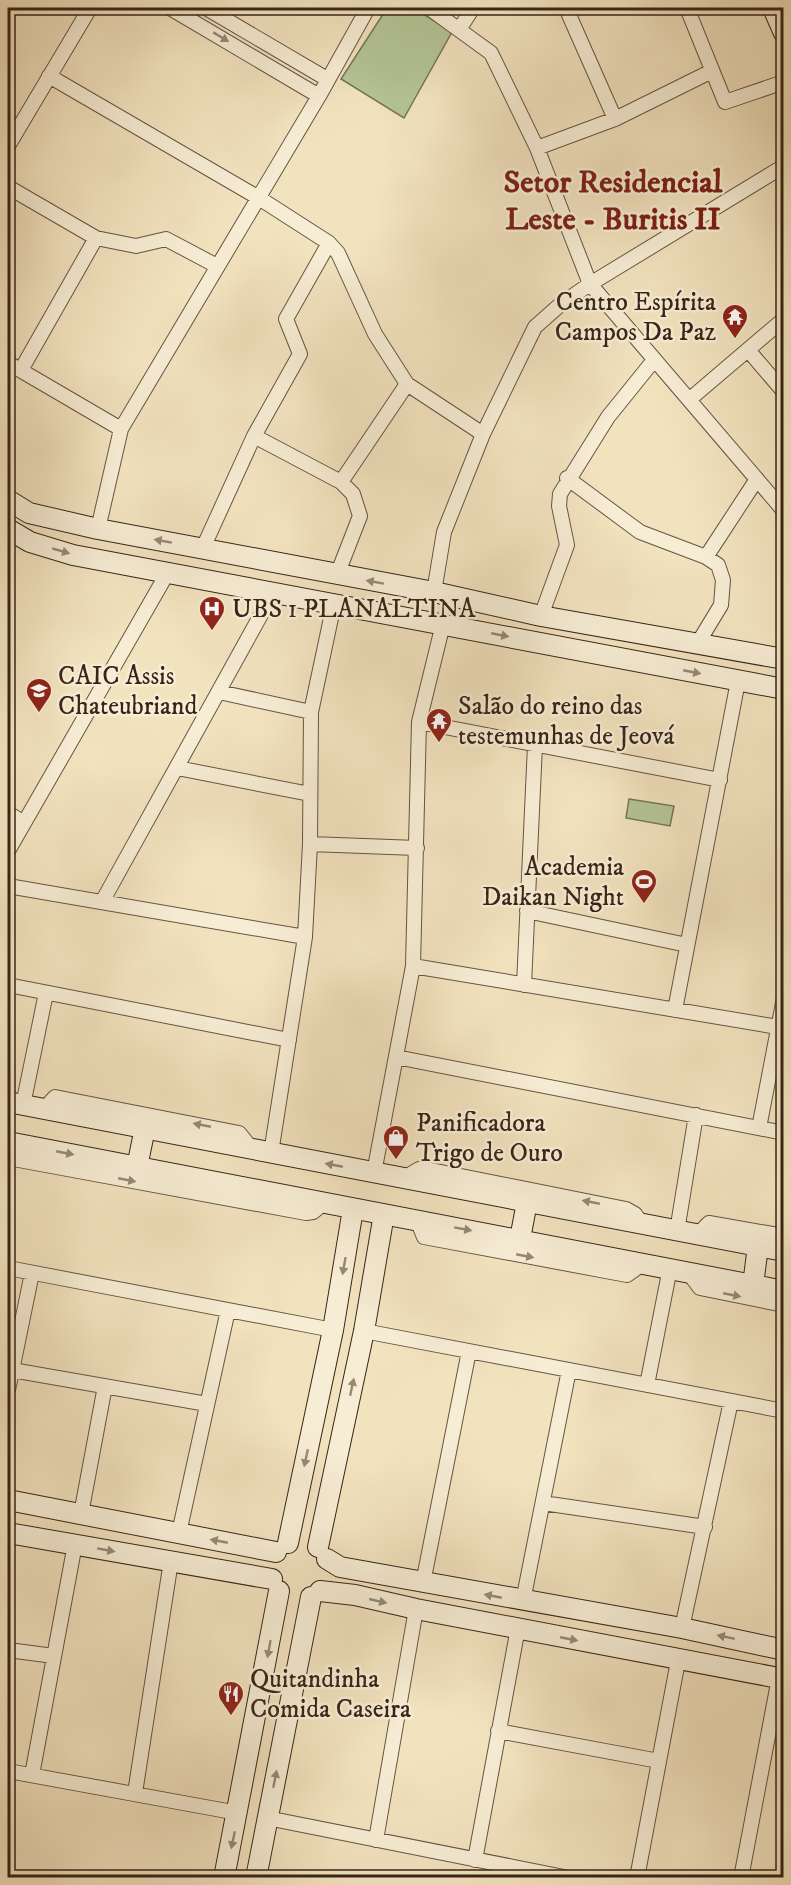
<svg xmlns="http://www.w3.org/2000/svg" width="791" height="1885" font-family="'IM FELL DW Pica',serif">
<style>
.green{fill:#b4c597;stroke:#767458;stroke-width:1.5}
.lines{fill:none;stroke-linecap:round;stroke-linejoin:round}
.street-casing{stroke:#665442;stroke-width:16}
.secondary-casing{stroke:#372418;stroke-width:22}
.street{stroke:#f7edd5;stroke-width:14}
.secondary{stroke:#f7edd5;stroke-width:20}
.oneway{fill:#978876}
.labels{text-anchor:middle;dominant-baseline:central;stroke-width:5;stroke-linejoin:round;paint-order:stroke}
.poi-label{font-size:26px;fill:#372418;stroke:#f7edd5;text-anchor:start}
.district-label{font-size:32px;font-weight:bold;fill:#7a1f14;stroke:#f7edd5}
</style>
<rect width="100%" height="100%" fill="#f2e3bf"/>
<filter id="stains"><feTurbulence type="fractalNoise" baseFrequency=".00333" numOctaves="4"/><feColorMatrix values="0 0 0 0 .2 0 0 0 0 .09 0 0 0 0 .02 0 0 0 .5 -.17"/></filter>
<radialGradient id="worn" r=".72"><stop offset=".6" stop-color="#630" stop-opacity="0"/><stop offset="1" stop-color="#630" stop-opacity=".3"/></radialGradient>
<path class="green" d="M387 8H414L452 32 404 118 341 79Z
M629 799 674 806 670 826 626 818Z"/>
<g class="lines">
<defs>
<path id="street" d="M170 8 319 96
M206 8 327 79
M429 8 491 53 537 148 590 284 784 511
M566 8 615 119
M687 8 725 102 784 82
M460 28 473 8
M49 76 259 198 329 243 338 253 375 334 407 384 483 434
M8 146 90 8
M537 148 615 119 712 71
M8 187 96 238 136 246 166 239 217 266
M748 350 784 392
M8 363 121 429
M21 370 96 238
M690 399 784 319
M254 436 341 482
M567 478 640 532 706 557 718 565 723 580 721 605 698 643
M98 529 121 429 319 96 368 8
M203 548 254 436 300 354 286 319 329 243
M706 557 757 479
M337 575 360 516 353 494 341 482 407 384
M434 592 444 532 483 434 535 327 561 304 590 284 784 166
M541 616 567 545 559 506 560 494 608 417 654 360
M219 692 311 712
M419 722 720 780
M177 768 310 794
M8 813 24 823
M310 844 417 848
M8 851 168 572
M8 886 305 937
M102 902 273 593
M527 911 687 945
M413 966 778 1027
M8 985 289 1040
M524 985 535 745
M675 1010 738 681
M396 1057 784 1133
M23 1105 46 993
M44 1109 55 1097 239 1133 252 1149
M759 1128 784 998
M271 1153 305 937 310 844 311 712 334 604
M8 1158 306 1213 313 1212 324 1203
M374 1173 413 966 419 722 443 624
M404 1178 419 1169 431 1170 626 1209 635 1214 642 1224
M417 1220 424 1237 627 1275 644 1263
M677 1231 696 1115
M697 1235 709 1223 784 1236
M8 1268 333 1330
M688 1272 700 1288 784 1305
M364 1331 784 1411
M12 1370 207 1404
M647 1385 670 1268
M8 1390 32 1273
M543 1503 705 1527
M81 1514 105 1386
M179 1533 228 1310
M423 1583 469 1351
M523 1601 569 1370
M682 1628 731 1401
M8 1650 54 1656
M498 1731 659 1761
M8 1771 238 1813
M32 1775 75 1544
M135 1793 171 1561
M267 1818 569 1878
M376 1840 416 1609
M475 1860 518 1628
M637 1878 678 1661
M741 1878 779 1678"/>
<path id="secondary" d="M773 8 784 33
M8 500 29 513 98 529 434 592 541 616 784 659
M8 529 30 542 73 555 784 689
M8 1102 784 1251
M8 1142 784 1291
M137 1167 145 1128
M520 1239 527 1202
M753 1285 758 1246
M8 1500 276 1552
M8 1533 272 1579
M288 1543 333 1330 353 1209
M318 1547 364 1331 384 1214
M327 1559 340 1567 682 1628 784 1650
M320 1591 355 1595 416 1609 784 1679
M224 1878 279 1591
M256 1878 311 1597"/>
</defs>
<use href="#street" class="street-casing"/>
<use href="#secondary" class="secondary-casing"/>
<use href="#street" class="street"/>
<use href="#secondary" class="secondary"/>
</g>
<defs><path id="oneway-solid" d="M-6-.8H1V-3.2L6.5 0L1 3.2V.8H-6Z" transform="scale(1.5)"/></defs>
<g class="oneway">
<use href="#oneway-solid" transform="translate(221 37) rotate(31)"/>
<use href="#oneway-solid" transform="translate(163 541) rotate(-170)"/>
<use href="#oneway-solid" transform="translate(61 551) rotate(16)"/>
<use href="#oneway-solid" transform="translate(375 582) rotate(-170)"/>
<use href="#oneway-solid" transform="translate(500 635) rotate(11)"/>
<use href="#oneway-solid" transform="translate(692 672) rotate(11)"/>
<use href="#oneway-solid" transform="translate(202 1125) rotate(-169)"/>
<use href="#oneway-solid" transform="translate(65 1153) rotate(11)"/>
<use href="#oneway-solid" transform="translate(334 1165) rotate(-169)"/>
<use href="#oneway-solid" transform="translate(127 1180) rotate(11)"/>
<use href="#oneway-solid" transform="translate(591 1202) rotate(-169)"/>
<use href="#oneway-solid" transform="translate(463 1229) rotate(10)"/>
<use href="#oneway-solid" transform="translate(525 1256) rotate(11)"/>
<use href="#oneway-solid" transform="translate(344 1266) rotate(100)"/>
<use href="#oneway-solid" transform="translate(732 1295) rotate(11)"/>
<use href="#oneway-solid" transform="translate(352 1387) rotate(-78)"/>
<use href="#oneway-solid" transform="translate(306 1458) rotate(102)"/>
<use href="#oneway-solid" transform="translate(219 1541) rotate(-169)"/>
<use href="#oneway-solid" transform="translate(106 1550) rotate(10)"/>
<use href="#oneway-solid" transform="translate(493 1596) rotate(-169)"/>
<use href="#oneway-solid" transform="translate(378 1601) rotate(13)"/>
<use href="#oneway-solid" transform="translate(726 1637) rotate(-168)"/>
<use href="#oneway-solid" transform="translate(569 1639) rotate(11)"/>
<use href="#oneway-solid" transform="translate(269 1649) rotate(100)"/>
<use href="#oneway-solid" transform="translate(275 1779) rotate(-79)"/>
<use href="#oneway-solid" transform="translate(233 1840) rotate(102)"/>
</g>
<defs>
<symbol id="temple-pin" viewBox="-11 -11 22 30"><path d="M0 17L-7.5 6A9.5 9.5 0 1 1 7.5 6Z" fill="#8f2418" stroke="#f7edd5"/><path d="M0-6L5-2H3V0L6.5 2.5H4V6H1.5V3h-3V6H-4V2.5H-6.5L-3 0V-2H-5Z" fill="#fff"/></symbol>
<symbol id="hospital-pin" viewBox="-11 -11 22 30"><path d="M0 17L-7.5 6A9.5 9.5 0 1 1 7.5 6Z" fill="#8f2418" stroke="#f7edd5"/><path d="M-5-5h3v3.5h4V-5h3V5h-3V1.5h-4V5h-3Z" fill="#fff"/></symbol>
<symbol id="school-pin" viewBox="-11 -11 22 30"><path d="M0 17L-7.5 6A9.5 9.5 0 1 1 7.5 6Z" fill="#8f2418" stroke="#f7edd5"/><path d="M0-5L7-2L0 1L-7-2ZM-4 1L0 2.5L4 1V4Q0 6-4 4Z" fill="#fff"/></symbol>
<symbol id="stadium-pin" viewBox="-11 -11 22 30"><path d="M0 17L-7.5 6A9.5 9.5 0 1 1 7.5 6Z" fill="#8f2418" stroke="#f7edd5"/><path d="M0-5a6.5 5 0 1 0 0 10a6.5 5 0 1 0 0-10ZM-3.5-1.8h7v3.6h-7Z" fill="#fff"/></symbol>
<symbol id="shop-pin" viewBox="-11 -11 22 30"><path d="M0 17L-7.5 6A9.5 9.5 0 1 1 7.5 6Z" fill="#8f2418" stroke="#f7edd5"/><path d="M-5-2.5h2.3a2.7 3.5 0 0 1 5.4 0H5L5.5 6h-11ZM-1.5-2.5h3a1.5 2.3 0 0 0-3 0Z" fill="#fff"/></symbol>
<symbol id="restaurant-pin" viewBox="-11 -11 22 30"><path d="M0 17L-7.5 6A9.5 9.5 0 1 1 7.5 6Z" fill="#8f2418" stroke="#f7edd5"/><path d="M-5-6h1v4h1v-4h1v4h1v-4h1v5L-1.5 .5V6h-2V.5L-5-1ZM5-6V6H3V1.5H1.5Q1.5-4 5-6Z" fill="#fff"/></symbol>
</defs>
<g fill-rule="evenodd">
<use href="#temple-pin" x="720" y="302" width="30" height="40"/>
<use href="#hospital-pin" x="197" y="594" width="30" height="40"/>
<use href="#school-pin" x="24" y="676" width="30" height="40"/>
<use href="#temple-pin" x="424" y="706" width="30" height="40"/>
<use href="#stadium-pin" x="629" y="867" width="30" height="40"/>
<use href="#shop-pin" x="381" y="1123" width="30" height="40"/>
<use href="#restaurant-pin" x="216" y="1679" width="30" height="40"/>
</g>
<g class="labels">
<g class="poi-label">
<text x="716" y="302" text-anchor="end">Centro Espírita<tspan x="716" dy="30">Campos Da Paz</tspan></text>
<text x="232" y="609">UBS 1 PLANALTINA</text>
<text x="58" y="676">CAIC Assis<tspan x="58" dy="30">Chateubriand</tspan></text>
<text x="458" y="706">Salão do reino das<tspan x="458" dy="30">testemunhas de Jeová</tspan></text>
<text x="624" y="867" text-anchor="end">Academia<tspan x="624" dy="30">Daikan Night</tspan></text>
<text x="416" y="1123">Panificadora<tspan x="416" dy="30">Trigo de Ouro</tspan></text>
<text x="250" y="1679">Quitandinha<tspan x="250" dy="30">Comida Caseira</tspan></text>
</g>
<g class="district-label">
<text x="613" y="183">Setor Residencial<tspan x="613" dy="37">Leste - Buritis II</tspan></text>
</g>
</g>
<rect width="791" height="1885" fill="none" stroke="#f2e3bf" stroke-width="30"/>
<rect x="9" y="9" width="773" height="1867" fill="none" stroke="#372418" stroke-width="3"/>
<rect x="15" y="15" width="761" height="1855" fill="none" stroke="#372418" stroke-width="1.5"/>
<rect width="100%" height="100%" filter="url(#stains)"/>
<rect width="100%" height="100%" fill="url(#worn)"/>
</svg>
